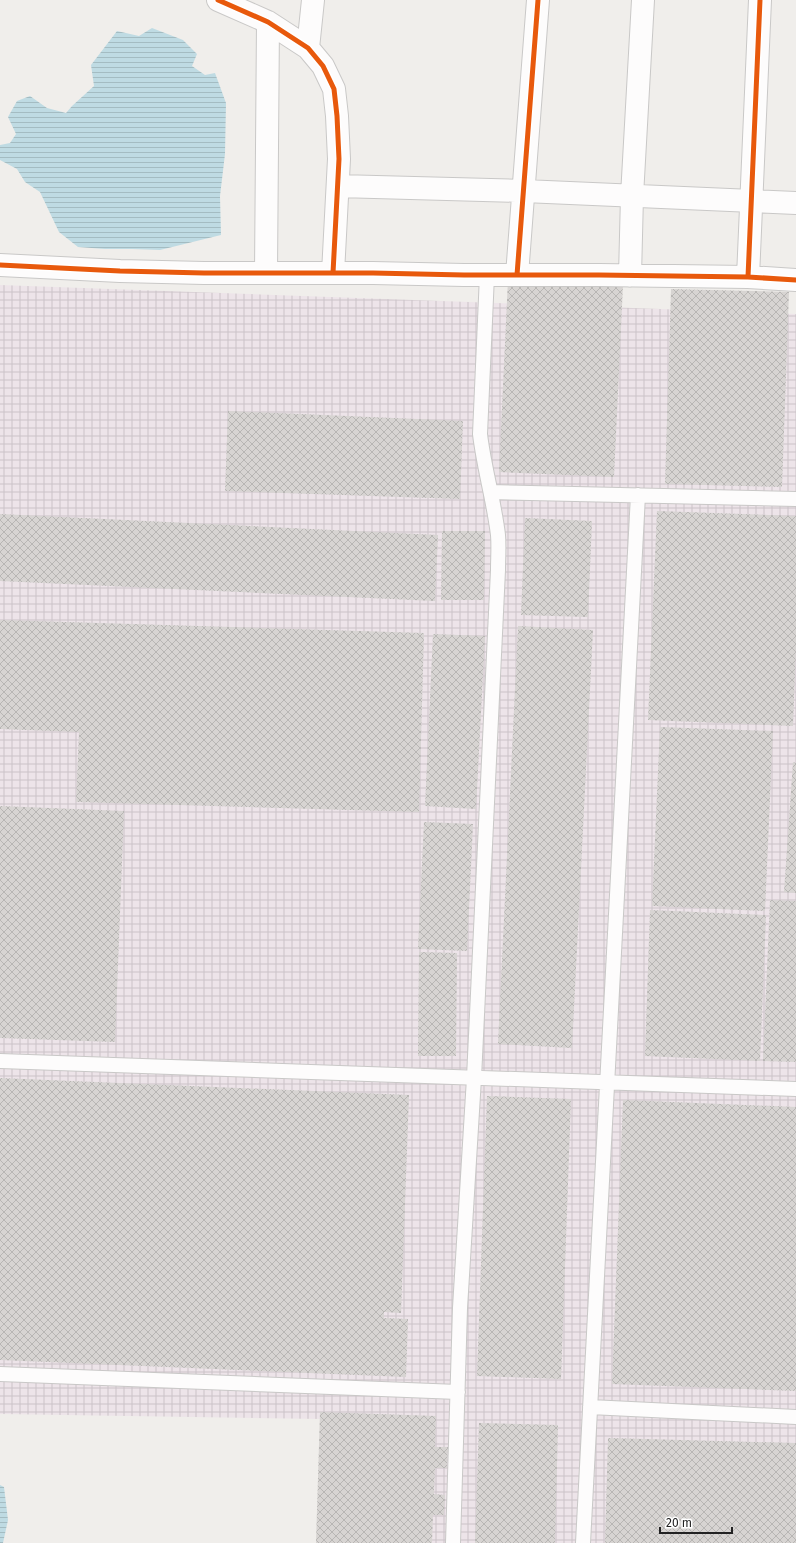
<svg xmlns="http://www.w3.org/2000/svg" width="796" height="1543" font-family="'Fira Sans',sans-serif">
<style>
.industrial{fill:url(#industrial-grid)}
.water{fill:url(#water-rules)}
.building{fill:url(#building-cross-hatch)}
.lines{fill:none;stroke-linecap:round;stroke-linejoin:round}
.lane-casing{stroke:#c9c8c7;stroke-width:16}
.street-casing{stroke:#c9c8c7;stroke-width:24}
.lane{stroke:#fdfcfc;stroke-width:14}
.street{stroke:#fdfcfc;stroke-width:22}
.cycleway-casing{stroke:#fff;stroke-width:8}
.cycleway{stroke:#e8590c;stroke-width:5}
</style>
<defs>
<pattern id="industrial-grid" width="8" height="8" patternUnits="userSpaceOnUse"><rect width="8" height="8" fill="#ede4e9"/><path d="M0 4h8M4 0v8" fill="none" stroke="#cbc3c8"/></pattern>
<pattern id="water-rules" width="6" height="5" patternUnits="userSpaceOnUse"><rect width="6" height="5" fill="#bfdbe3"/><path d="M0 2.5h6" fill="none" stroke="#a4bcc2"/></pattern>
<pattern id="building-cross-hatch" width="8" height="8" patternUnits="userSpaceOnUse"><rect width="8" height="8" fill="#d7d4d2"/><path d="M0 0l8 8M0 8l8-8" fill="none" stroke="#b8b6b4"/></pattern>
</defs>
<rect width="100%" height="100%" fill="#f0eeeb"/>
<path class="industrial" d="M0 285 796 314V1543H318L322 1419 0 1414Z"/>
<path class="water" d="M152 28 183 40 197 54 192 66 205 75 215 73 226 103 225 154 220 196 221 235 160 250 132 249H105L78 247 59 232 40 192 25 182 17 169 0 160V145L10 143 16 134 8 117 17 101 30 96 47 108 66 113 72 106 94 86 91 65 117 31 139 36Z
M0 1485 4 1487 8 1520 3 1543H0Z"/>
<path class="building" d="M508 279 623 285 614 477 499 472Z
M671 289 789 292 782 487 665 484Z
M228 411 463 421 460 499 225 491Z
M657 511 796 516V647L793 726 648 720Z
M0 514 438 535 435 601 0 581Z
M525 518 592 521 588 617 521 615Z
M442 531H485L484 600H441Z
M0 620 424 633 419 812 76 802 79 732 0 729Z
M518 626 593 630 572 1048 498 1044Z
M433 634 485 636 476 809 425 806Z
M660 727 773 731 765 911 652 906Z
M793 762 796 763V893L784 892Z
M0 806 124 811 115 1042 0 1038Z
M424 822 473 824 467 951 418 949Z
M770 900 796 901V1062L763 1061Z
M650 910 766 915 760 1061 645 1056Z
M419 952 457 953 456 1056H418Z
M0 1078 409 1095 401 1313 384 1312V1318L408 1319 406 1377 0 1360Z
M487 1096 571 1099 561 1379 477 1376Z
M623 1100 796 1107V1391L612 1384Z
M320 1412 436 1416 435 1447H448L447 1468H435L434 1494 445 1495 444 1515H433L432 1543H316Z
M479 1423 558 1425 555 1543H475Z
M608 1438 796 1443V1543H605Z"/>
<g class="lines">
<defs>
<path id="lane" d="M491 492 796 499
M0 1061 796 1089
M0 1374 458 1392
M590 1407 796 1417
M453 1543 460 1308 474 1078 498 570C498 558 499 547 498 535 494 501 484 468 480 434L487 275
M583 1543 638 495"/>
<path id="street" d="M218 0 268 22 308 48 323 66 334 89 337 116 339 159 333 273
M308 48 313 0
M338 186 524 191 796 203
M0 265 120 271 204 273H373L464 275H599L748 277 796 280
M266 273 268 22
M517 275 538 0
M630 276 632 196 643 0
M748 277 760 0"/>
</defs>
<use href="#lane" class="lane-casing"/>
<use href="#street" class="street-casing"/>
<use href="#lane" class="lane"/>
<use href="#street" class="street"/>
<defs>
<path id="cycleway" d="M218 0 268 22 308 48 323 66 334 89 337 116 339 159 333 273
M0 265 120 271 204 273H373L464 275H599L748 277 796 280
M517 275 538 0
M748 277 760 0"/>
</defs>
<use href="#cycleway" class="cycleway-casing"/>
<use href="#cycleway" class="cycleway"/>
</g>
<path d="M660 1527v6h72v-6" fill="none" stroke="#222222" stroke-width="2"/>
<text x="666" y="1527" font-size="12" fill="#222222" stroke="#ffffff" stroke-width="3" paint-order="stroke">20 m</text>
</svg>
